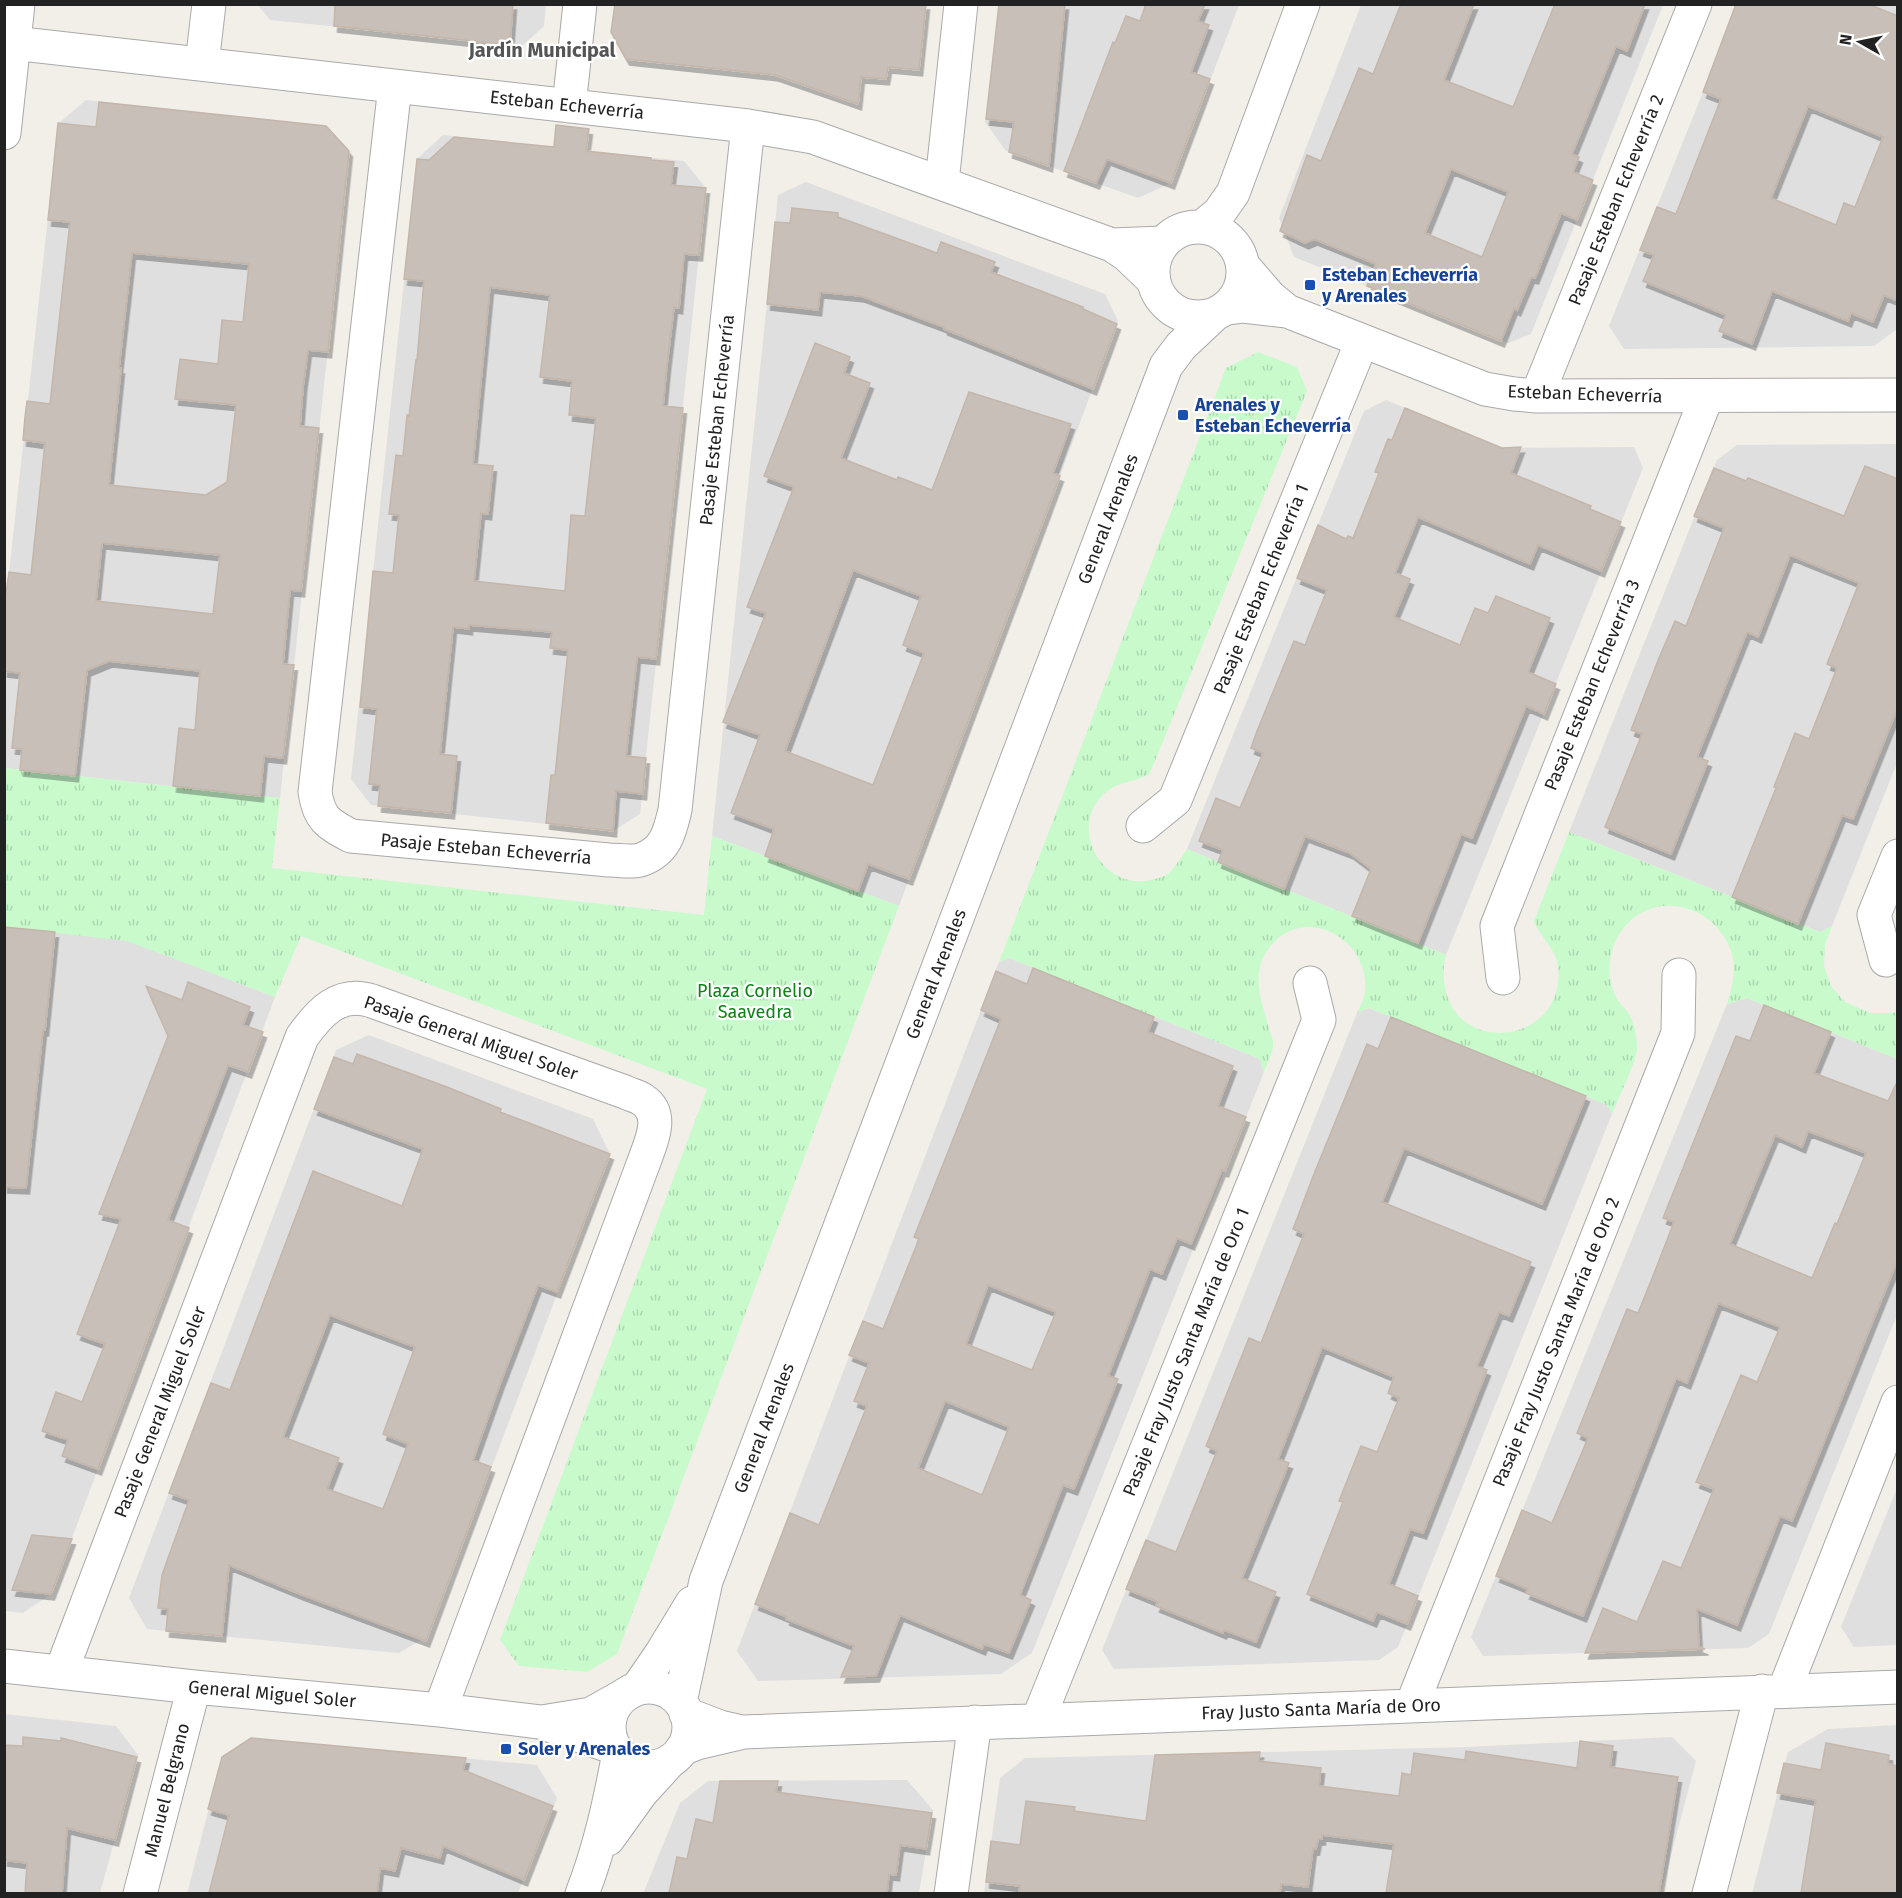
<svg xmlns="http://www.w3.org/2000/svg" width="1902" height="1898" font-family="'Fira Sans',sans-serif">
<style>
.residential{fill:#e0dfdf}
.park{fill:url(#park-tufts)}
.building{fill:#c7bfb8;stroke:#c4b6ab;stroke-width:1.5;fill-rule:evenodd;filter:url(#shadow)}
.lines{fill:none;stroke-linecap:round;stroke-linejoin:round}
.minor-casing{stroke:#a9a9a9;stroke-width:35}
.tertiary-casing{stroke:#a9a9a9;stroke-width:35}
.minor{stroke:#fff;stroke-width:33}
.tertiary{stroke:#fff;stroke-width:33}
.transit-dot{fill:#1a4fb4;stroke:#fff;stroke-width:2}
.labels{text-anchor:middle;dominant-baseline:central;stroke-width:4.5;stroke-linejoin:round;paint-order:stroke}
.street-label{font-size:18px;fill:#222;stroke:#fff}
.transit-label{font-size:18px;font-weight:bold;fill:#164399;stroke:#fff;text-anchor:start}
.park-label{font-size:18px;fill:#0c8416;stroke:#fff}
.neighbourhood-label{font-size:20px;font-weight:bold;fill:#555;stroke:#fff}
</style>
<defs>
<pattern id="park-tufts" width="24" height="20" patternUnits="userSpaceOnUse" patternTransform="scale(1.5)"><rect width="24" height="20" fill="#c8facc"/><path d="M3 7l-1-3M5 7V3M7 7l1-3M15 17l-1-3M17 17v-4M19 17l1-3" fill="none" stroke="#acd6af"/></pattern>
<filter id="shadow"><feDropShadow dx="3.5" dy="6" stdDeviation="0" flood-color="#0004"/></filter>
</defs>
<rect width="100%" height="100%" fill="#f2efe9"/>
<path class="residential" d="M258 5H546L544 26 522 46 270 20Z
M999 5H1239L1171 183 1138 198 1006 151 985 122Z
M1361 5H1663L1531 334 1508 343 1294 257 1279 218Z
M1738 5H1897V329L1874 346 1624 349 1609 326Z
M86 100 326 126 349 151 280 798 5 768V609L57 135 59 123Z
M443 135 684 161 706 188 640 814 613 831 371 805 351 779 417 159Z
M806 182 1105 294 1118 321 899 906 712 836 778 195Z
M1386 400 1502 448 1634 447 1643 468 1446 955 1187 849 1364 411Z
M1897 444V763L1832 926 1820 932 1569 832 1717 460 1737 445Z
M5 927 127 940 275 997 51 1594 23 1613 5 1611Z
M1009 958 1260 1059 1264 1072 1032 1653 1001 1674 758 1681 737 1651 999 962Z
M1747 998 1897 1059V1315L1769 1634 1748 1648 1483 1656 1471 1637 1505 1553 1727 1004Z
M1369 1008 1608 1105 1612 1114 1398 1647 1379 1660 1114 1669 1102 1650 1357 1013Z
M369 1035 593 1119 610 1154 428 1636 399 1653 147 1629 129 1598 336 1050Z
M1897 1488V1645L1854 1647 1841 1627Z
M4 1714 116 1726 138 1755 100 1893H5Z
M1897 1725V1893L1752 1894 1788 1752 1828 1729Z
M1672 1737 1696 1761 1661 1893 984 1894 1000 1778 1025 1758 1467 1747Z
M251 1738 537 1765 557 1798 518 1893 187 1894 222 1757Z
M907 1780 933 1810 919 1893 643 1894 680 1803 708 1781Z"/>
<path class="park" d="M1258 352 1297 367 1307 391 1150 773C1135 784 1120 779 1104 794 1066 829 1105 894 1154 879 1158 878 1163 877 1167 875 1175 868 1181 857 1187 849L1446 955C1443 966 1443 975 1445 987 1458 1059 1568 1042 1558 965 1555 948 1540 937 1534 921L1569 832 1820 932 1832 926 1825 944 1824 966 1831 986 1845 1002 1870 1013H1893L1897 1011V1059L1747 998 1727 1004C1732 988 1736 971 1732 954 1719 909 1661 888 1627 924 1609 943 1604 973 1616 997 1618 1002 1623 1006 1627 1011 1635 1023 1637 1037 1637 1050 1636 1062 1617 1101 1612 1114L1607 1105 1391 1017 1369 1008 1357 1013C1360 1007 1364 999 1365 992 1371 938 1303 902 1269 948 1250 973 1261 1000 1269 1028 1270 1033 1274 1040 1273 1045 1273 1053 1267 1064 1264 1072L1260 1059 1009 958 999 962 1226 368Z
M5 768 280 798 272 868 704 915 712 836 899 906 617 1654 587 1672 519 1666 500 1640 707 1089 301 936 275 997 127 941 5 927Z"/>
<path class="building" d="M335 4H513L510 45 334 26Z
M615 4H926L919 70 888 67 886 79 861 77 858 104 775 75 626 59 611 32Z
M999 4H1065L1049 166 1009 152 1014 122 986 119Z
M1146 4H1205L1198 21 1209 25 1191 72 1210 79 1171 183 1107 159 1096 183 1064 171 1113 42 1115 43 1126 16 1140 21Z
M1401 4H1474L1444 80 1513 107 1555 4H1645L1627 51 1616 46 1572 154 1579 157 1573 172 1593 180 1577 220 1561 213 1535 278 1531 277 1517 310 1514 308 1501 341 1367 286 1376 264 1314 239 1305 243 1280 231 1307 155 1321 161 1359 68 1373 74ZM1451 169 1508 192 1482 257 1425 233Z
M1736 4H1868L1898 16V301L1884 295 1873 322 1851 313 1848 321 1772 291 1752 344 1719 331 1726 315 1643 281 1654 255 1640 250 1657 207 1676 214 1721 99 1703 92ZM1808 106 1883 137 1855 207 1844 203 1836 225 1771 198Z
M99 102 326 126 349 151 328 352 308 350 303 387 300 426 319 428 301 591 290 590 283 664 294 665 283 758 264 756 260 796 173 786 179 728 195 730 200 671 109 661 87 670 75 776 20 770 22 749 12 748 20 673 4 671V607L9 572 31 575 45 443 23 440 25 417 27 401 50 404 70 222 48 220 58 123 96 127ZM132 253 249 264 243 322 222 320 218 364 180 359 175 399 236 405 227 482 206 495 109 485 121 368H119ZM102 543 220 555 213 614 96 601Z
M556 125 589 129 586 151 651 158V160L674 162 671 185 706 188 699 255 684 254 679 308 674 307 667 365 663 406 683 408 656 659 637 657 626 756 646 758 643 794 616 791 613 831 546 823 551 775H555L568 650 550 648 552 632 469 625V629L453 627 440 754 457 756 451 813 378 806 380 785 369 784 377 709 360 707 373 571 393 573 399 515 389 514 396 455 403 456 407 415 409 416 416 360H417L424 281 404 279 417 159 429 160 454 137 554 147ZM490 287 550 295 540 377 572 381 569 415 596 418 585 516 571 515 565 591 474 581 481 513 488 514 493 466 473 464Z
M792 208 838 213V217L937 253 941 242 995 262 991 272 1083 307V309L1117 324 1093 389 944 329V327L861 296 820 292 818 310 767 304 775 222 790 223Z
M815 343 850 357 844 373 870 383 841 458 897 480 898 477 932 490 969 392 1071 424 1053 473 1060 476 909 879 868 864 858 891 765 856 774 829 731 813 760 735 723 722 766 613 747 607 794 487 764 476ZM853 570 921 596 903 645 924 653 873 785 785 751Z
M1405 408 1502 448 1521 447 1511 473 1591 506 1590 509 1621 522 1601 571 1538 545 1530 564 1418 517 1395 573 1410 579 1394 617 1460 645 1475 608 1488 613 1496 596 1550 618 1528 672 1556 684 1544 714 1526 706 1472 838 1461 834 1418 943 1352 916 1371 869 1350 853 1305 836 1284 889 1218 862 1223 850 1199 841 1216 798 1240 808 1263 753 1251 748 1257 731 1294 641 1305 645 1327 590 1297 578 1318 525 1346 539 1348 536 1353 538 1379 473 1375 472 1388 439 1392 440Z
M1865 466 1898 479V707L1853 819 1842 815 1798 924 1732 897 1776 788 1774 787 1795 733 1809 739 1837 668 1827 664 1859 583 1790 555 1758 637 1747 632 1697 757 1708 761 1671 854 1605 827 1642 734 1631 730 1659 658 1675 621 1686 626 1724 528 1694 516 1714 468 1746 481 1748 478 1844 516Z
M4 927 55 932 45 1030H43L26 1188 4 1187Z
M1033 968 1154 1017 1148 1032 1233 1066 1218 1106 1246 1117 1225 1171 1222 1170 1191 1244 1177 1238 1162 1274 1150 1269 1108 1376 1118 1379 1074 1489 1063 1485 1020 1595 1031 1600 1009 1653 984 1644 982 1649 900 1615 876 1676 841 1677 854 1646 786 1619 787 1617 755 1604 790 1513 819 1525 867 1406 854 1401 869 1363 849 1355 863 1321 883 1329 919 1239 914 1237 1001 1019 981 1010 996 971 1027 984ZM988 1285 1056 1312 1032 1370 966 1344ZM945 1401 1009 1427 982 1495 918 1468Z
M188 982 250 1007 243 1025 263 1032 248 1072 228 1065 168 1220 189 1228 98 1469 62 1456 68 1440 42 1431 56 1392 82 1402 105 1344 77 1334 121 1219 99 1214 168 1036 146 986 182 1000Z
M1764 1005 1831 1032 1814 1073 1888 1101 1898 1080V1259L1792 1521 1780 1516 1737 1625 1697 1609 1699 1647 1705 1649 1585 1653 1603 1608 1637 1622 1663 1561 1681 1568 1714 1489 1696 1482 1741 1375 1757 1382 1780 1327 1718 1303 1687 1383 1676 1378 1583 1616 1526 1593 1528 1589 1496 1576 1522 1510 1552 1523 1588 1438 1577 1433 1627 1309 1638 1313 1653 1276 1674 1222 1663 1218 1736 1036 1750 1041ZM1808 1131 1866 1153 1837 1224 1835 1223 1812 1278 1730 1244 1775 1135 1802 1147Z
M1391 1017 1586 1096 1542 1204 1404 1148 1382 1202 1531 1262 1509 1316 1499 1312 1477 1366 1487 1370 1423 1533 1410 1529 1389 1584 1418 1596 1407 1624 1377 1612 1373 1621 1307 1594 1343 1502 1339 1501 1361 1446 1377 1452 1399 1398 1388 1393 1394 1377 1322 1347 1278 1459 1289 1463 1242 1578 1276 1592 1256 1642 1224 1630 1223 1633 1156 1606 1158 1602 1126 1589 1146 1540 1176 1552 1217 1451 1206 1446 1233 1378 1249 1338 1261 1343 1304 1234 1293 1229 1314 1174 1367 1044 1378 1049Z
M357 1054 447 1087 501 1109 500 1112 610 1154 557 1292 538 1285 500 1384 473 1460 491 1467 426 1641 300 1594 229 1565 222 1636 166 1631 168 1609 158 1608 162 1575 189 1500 169 1493 211 1383 230 1390 313 1171 402 1206 423 1149 314 1109 334 1057 353 1064ZM330 1315 415 1347 383 1434 408 1444 383 1509 327 1489 339 1458 283 1437Z
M32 1535 72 1539 51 1594 12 1590Z
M23 1737 61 1741V1738L137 1757 115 1840 67 1828 62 1893H25L27 1863 4 1860V1745L23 1746Z
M251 1738 466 1758 463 1770 553 1806 524 1880 443 1846 440 1858 401 1848 395 1871 380 1868 377 1893H209L229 1815 208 1809 222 1757Z
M1580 1741 1613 1746 1610 1767 1678 1777 1659 1893H1386L1394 1844 1322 1835V1839H1318L1316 1849 1313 1848 1308 1887 1281 1884 1280 1893H1019L1020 1886 986 1882 991 1841 1020 1845 1026 1801 1075 1807 1074 1811 1146 1821 1155 1755 1260 1752 1259 1761 1321 1768 1319 1786 1399 1796 1402 1773 1411 1775 1414 1753 1465 1760 1466 1751 1577 1768Z
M1826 1743 1889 1755 1888 1764 1898 1766V1893H1801L1816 1800 1777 1793 1784 1763 1821 1770Z
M720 1781H778L776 1792 932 1813 926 1849 900 1845 896 1875 889 1874 887 1893H669L677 1857 687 1859 696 1819 713 1823Z"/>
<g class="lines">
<defs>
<path id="minor" d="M4 42 748 126 813 137 1112 245 1127 255 1153 280
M202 64 209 4
M395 86 315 792C319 819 328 824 351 836L609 860C619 860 634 863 643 859 666 850 670 831 675 810L748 126
M569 106 580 4
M4 133 18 4
M942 182 961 4
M1112 245 1163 243
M1244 267 1270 297 1287 311
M1226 308 1243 306 1287 311 1485 389 1514 394 1537 396 1898 395
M1537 396 1695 4
M1143 826 1175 800 1362 341
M1886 960 1874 915 1898 856
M1503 978 1497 926 1707 396
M4 1666 194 1687 440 1710 540 1722 615 1748
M61 1672 302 1037C319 1013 339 990 372 1001L625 1092C630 1095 638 1096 643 1100 664 1114 652 1140 645 1159L440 1710
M1784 1691 1898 1402
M1412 1705 1678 1033 1679 975
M686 1714 720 1727 742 1732
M1038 1720 1319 1020 1310 983
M542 1722 591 1714 632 1691
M682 1749 697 1743 744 1732 1898 1687
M140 1894 194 1687
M951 1894 975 1722
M1709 1894 1762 1691"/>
<path id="tertiary" d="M1203 226 1219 213 1233 193 1303 4
M1153 272a45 45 0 1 1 90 0a45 45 0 1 1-90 0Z
M609 1727a40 40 0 1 1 80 0a40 40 0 1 1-80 0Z
M637 1689 661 1654 692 1603
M680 1702 706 1581 1166 366 1181 346 1215 314
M608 1839 641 1793 671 1760
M582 1894C600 1848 610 1801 619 1753"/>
</defs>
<use href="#minor" class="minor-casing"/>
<use href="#tertiary" class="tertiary-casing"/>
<use href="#minor" class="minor"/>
<use href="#tertiary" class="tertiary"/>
</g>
<g class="transit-dot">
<rect x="1304" y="279" width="12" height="12" rx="3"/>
<rect x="1177" y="409" width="12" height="12" rx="3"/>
<rect x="500" y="1743" width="12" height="12" rx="3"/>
</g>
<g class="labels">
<g class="street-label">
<text transform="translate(567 105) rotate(6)">Esteban Echeverría</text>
<text transform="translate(1616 200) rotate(-68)">Pasaje Esteban Echeverría 2</text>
<text transform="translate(1585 394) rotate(2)">Esteban Echeverría</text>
<text transform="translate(717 420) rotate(-84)">Pasaje Esteban Echeverría</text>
<text transform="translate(1108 519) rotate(-69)">General Arenales</text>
<text transform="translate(1261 589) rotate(-68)">Pasaje Esteban Echeverría 1</text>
<text transform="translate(1592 685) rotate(-68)">Pasaje Esteban Echeverría 3</text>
<text transform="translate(486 849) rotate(5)">Pasaje Esteban Echeverría</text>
<text transform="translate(936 974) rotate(-69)">General Arenales</text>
<text transform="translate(471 1038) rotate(19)">Pasaje General Miguel Soler</text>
<text transform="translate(1556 1342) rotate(-68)">Pasaje Fray Justo Santa María de Oro 2</text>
<text transform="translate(1186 1352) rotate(-68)">Pasaje Fray Justo Santa María de Oro 1</text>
<text transform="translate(160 1412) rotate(-69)">Pasaje General Miguel Soler</text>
<text transform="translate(764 1428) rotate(-69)">General Arenales</text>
<text transform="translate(272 1694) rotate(5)">General Miguel Soler</text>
<text transform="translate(1321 1709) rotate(-2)">Fray Justo Santa María de Oro</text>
<text transform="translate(167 1790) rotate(-76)">Manuel Belgrano</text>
</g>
<g class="transit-label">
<text x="1322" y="275">Esteban Echeverría<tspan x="1322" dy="21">y Arenales</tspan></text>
<text x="1195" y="405">Arenales y<tspan x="1195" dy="21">Esteban Echeverría</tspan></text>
<text x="518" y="1749">Soler y Arenales</text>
</g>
<g class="park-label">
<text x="755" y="991">Plaza Cornelio<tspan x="755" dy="21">Saavedra</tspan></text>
</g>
<g class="neighbourhood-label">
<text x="542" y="50">Jardín Municipal</text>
</g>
</g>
<rect width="1902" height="1898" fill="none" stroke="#222222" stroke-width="12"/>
<g transform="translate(1860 42) rotate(279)" stroke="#ffffff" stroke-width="4.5" paint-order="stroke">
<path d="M0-4.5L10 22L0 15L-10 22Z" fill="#222222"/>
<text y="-9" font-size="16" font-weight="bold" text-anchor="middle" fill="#222222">N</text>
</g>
</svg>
